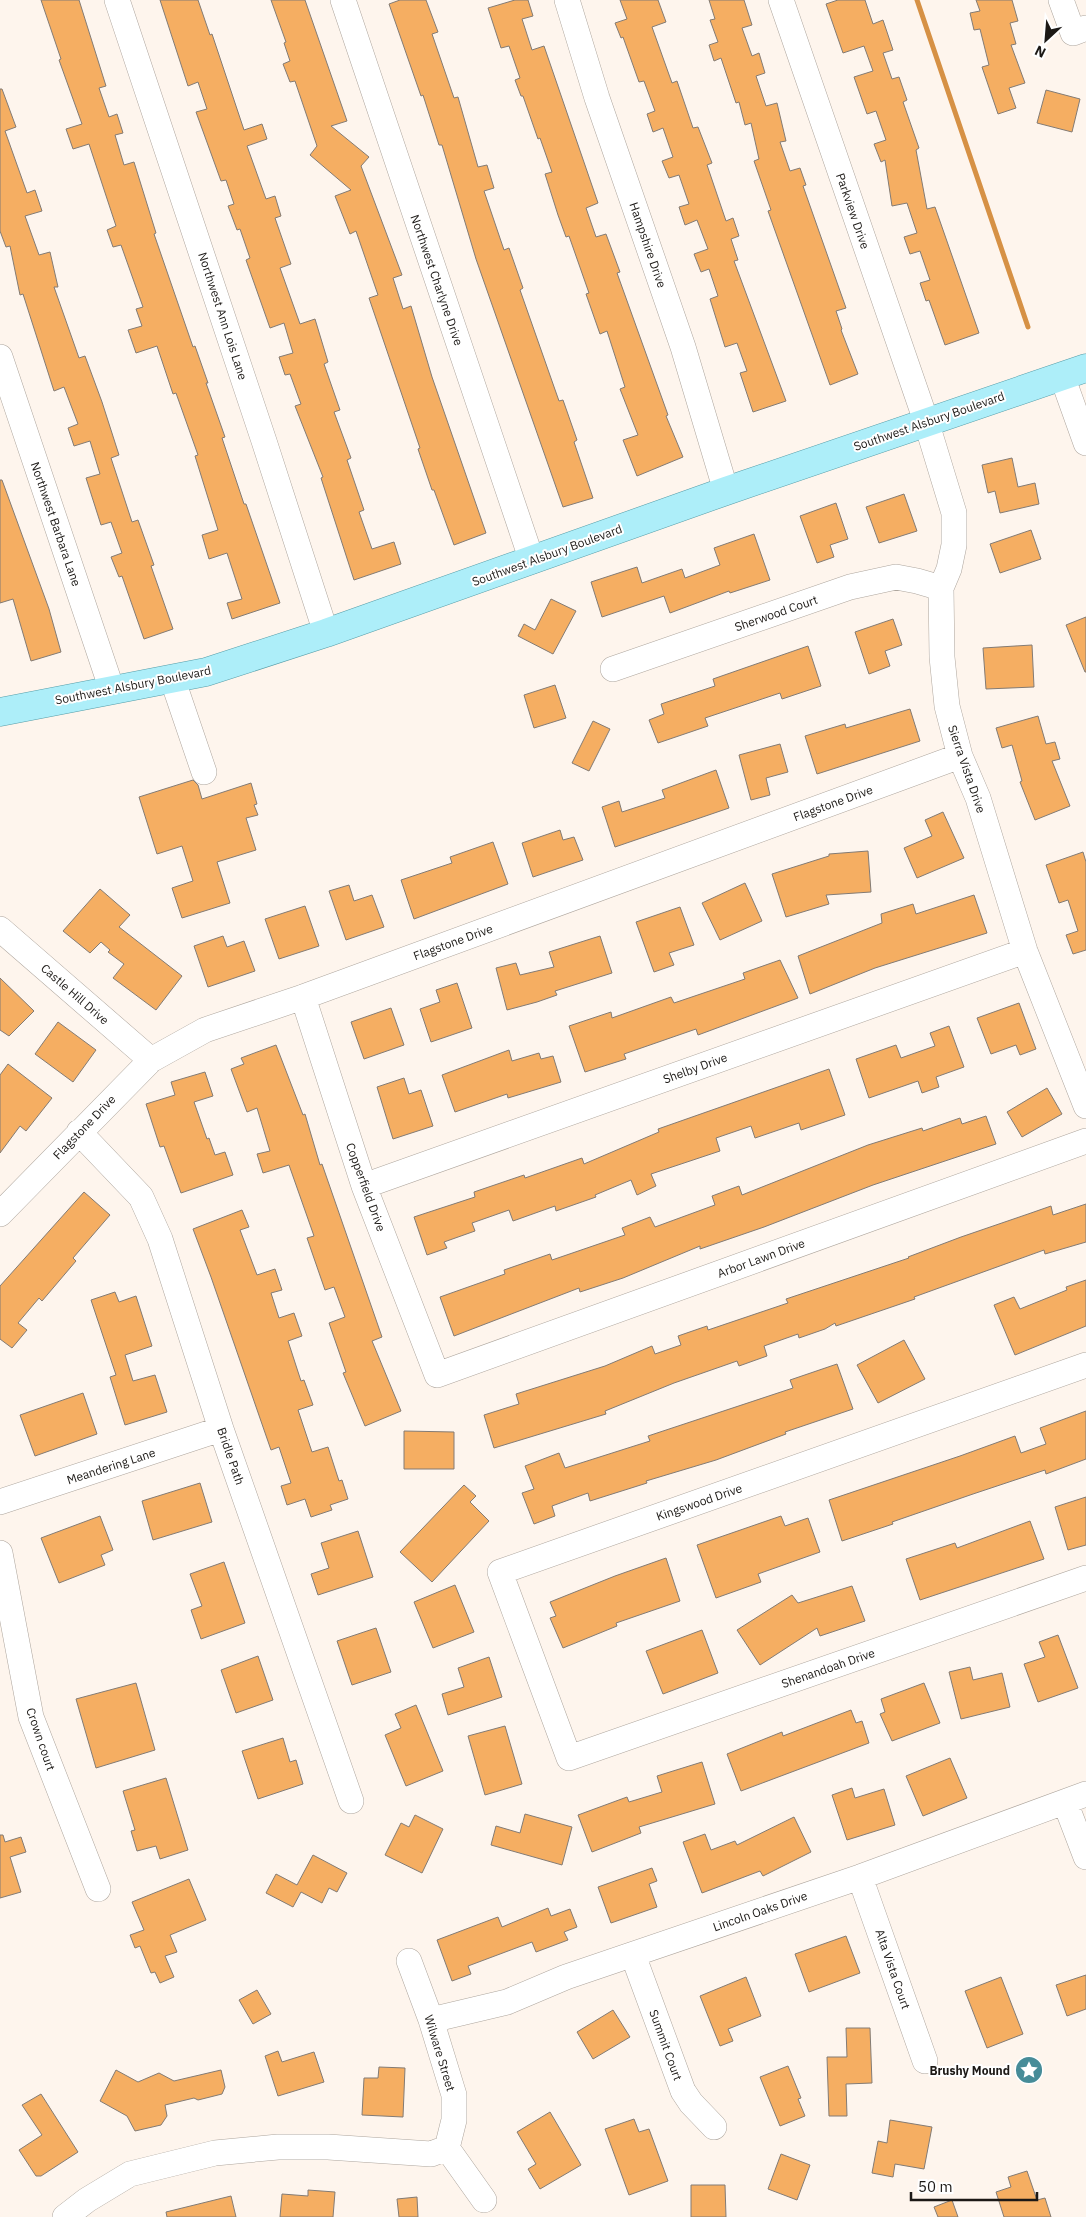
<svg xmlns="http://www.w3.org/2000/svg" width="1086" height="2217" font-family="'IBM Plex Sans',sans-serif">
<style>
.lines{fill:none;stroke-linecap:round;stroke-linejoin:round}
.stream{stroke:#d69145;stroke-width:5}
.building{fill:#f5ae62;stroke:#837b74}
.minor-casing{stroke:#aea69e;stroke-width:26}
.major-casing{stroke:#569ca7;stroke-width:29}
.minor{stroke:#fff;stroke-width:25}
.major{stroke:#adeef9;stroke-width:28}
.labels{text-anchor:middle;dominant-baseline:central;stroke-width:4;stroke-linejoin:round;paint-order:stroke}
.street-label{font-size:12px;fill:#1c1916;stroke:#fff}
.poi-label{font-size:12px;font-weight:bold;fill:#1c1916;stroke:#fff;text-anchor:end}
</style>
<rect width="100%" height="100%" fill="#fef5ed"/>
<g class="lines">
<path class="stream" d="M917 0 1028 327"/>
</g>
<path class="building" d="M41 0H79L106 86 99 88 109 117 117 114 123 133 115 135 124 165 134 162 156 233 154 234 193 347 195 346 208 383H206L225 437 222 438 244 504H246L280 603 232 619 227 603 242 599 227 553 209 559 202 535 218 530 195 456 198 455 176 393 173 394 157 346 136 353 128 330 142 326 136 309 143 307 121 245 113 247 107 230 116 226 89 144 73 149 66 129 82 124 59 60 61 59Z
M160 0H198L210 35 212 34 244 130 262 124 267 139 247 146 266 199 275 196 281 216 275 218 291 264 280 268 300 324 315 319 328 362 324 364 340 410 334 412 351 458 347 460 364 510 359 512 372 549 394 542 401 564 354 580 321 478 323 477 295 406 301 404 290 374 285 375 279 357 293 353 284 323 270 328 246 260 250 258 240 229 237 230 228 206 234 204 226 180 221 181 196 112 207 109 198 82 188 86Z
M271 0H305L347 121 331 126 369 157 361 166 402 275 393 278 403 309 411 306 432 377 486 533 454 545 434 490H432L418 449 420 448 369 298 378 295 356 231 350 234 335 196 351 190 310 155 317 146 295 81 290 82 283 64 290 61 284 43 286 42Z
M400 0H426L438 32 432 34 454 98 458 97 478 167 487 165 494 188 484 191 504 250 509 248 523 288 520 290 559 401 563 400 577 440 574 442 593 498 563 507 476 259 442 145H439L423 95 421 96 389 4Z
M515 0H528L533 16 522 19 532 50 544 46 598 203 586 208 596 237 606 234 620 272 617 273 668 415 666 416 683 457 637 476 623 440 638 435 620 389 625 387 607 331 600 334 586 294 589 293 569 236 566 237 558 215 545 174 552 172 540 138 538 139 523 96H521L515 80 520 78 509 46 501 48 488 8Z
M620 0H658L666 22 652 27 672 83 677 81 693 128 698 127 712 163 707 165 726 221 733 218 739 236 731 239 738 260 734 261 786 401 753 412 740 373 747 371 737 343 725 347 710 299 718 296 709 269 701 272 694 254 708 249 697 220 685 225 679 207 689 204 679 175 669 178 662 161 673 157 663 128 653 132 647 114 655 111 644 81 639 82 623 37 621 38 615 23 627 19Z
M709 0H744L752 25 742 28 752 56 759 53 765 73 756 76 766 106 777 103 786 141 780 142 790 171 800 168 806 185 803 186 846 308 836 311 842 329 841 330 858 374 830 385 768 211 771 210 754 161 759 159 751 123 745 125 739 102 736 103 721 58 714 61 709 45 718 42 710 20 715 19Z
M838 0H865L873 24 883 20 893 50 883 53 892 79 899 77 907 100 903 102 919 148 916 150 927 209 935 207 979 333 945 345 929 300 926 301 920 283 930 280 920 251 910 254 904 237 917 233 907 203 892 206 885 160 881 162 874 144 886 140 876 111 867 114 854 77 873 71 864 46 843 53 826 4Z
M976 0H1012L1018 21 1010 23 1016 44 1011 45 1025 83 1009 88 1016 108 998 114 982 67 989 65 980 29 974 30 970 13 980 11Z
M0 89H2L16 127 5 131 27 193 35 190 42 211 25 216 39 255 50 252 58 287H54L79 358 85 356 102 402 119 455 111 458 132 522 138 520 154 565 151 566 173 629 144 639 122 576 119 577 111 557 122 553 111 522 101 525 86 478 100 474 90 441 74 446 68 428 78 424 64 387 54 391 23 294 20 295 10 246 6 247 0 231Z
M1046 90 1080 99 1072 132 1037 123Z
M1012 458 1018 487 1035 483 1039 504 1000 513 995 491 988 493 982 465Z
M0 480H2L49 609 61 652 31 661 13 599 0 603Z
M904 494 917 531 879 543 866 507Z
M836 503 848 539 830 545 834 557 817 563 800 516Z
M1031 530 1041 559 1000 573 990 544Z
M754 534 770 580 730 593 729 591 670 613 664 596 602 617 591 582 637 567 642 583 682 569 685 578 720 565 714 548Z
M551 599 576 611 553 654 518 636 524 624 535 630Z
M1086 617V672H1085L1066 625Z
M893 619 902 645 885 651 890 666 869 674 855 632Z
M1032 645 1034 687 986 689 983 648Z
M808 646 821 686 782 699 780 693 705 718 708 726 658 743 649 720 664 714 661 704 715 686 713 679Z
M555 685 566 718 534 728 524 695Z
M910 709 920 741 817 774 805 736 845 724 846 728Z
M1038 716 1046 744 1055 742 1060 759 1052 761 1070 806 1035 820 1020 782 1022 781 1012 745 1002 748 996 728Z
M593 721 610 729 589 771 572 763Z
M780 744 788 772 766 778 770 795 751 800 739 755Z
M716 770 729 808 615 847 602 807 619 801 622 812 665 798 662 790Z
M193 780 198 785 202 799 251 783 257 804 254 805 258 815 246 818 256 850 217 862 230 903 182 918 172 888 193 881 182 846 157 854 139 797Z
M943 812 964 858 917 878 904 848 932 836 925 820Z
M560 830 563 840 574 837 583 860 533 877 522 843Z
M493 842 508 884 414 919 401 880 452 863 450 857Z
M868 851 871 892 826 895 829 904 786 917 772 874 829 856V854Z
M1083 852 1086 862V950L1073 954 1066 935 1078 931 1068 900 1059 903 1046 865Z
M745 883 762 921 720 940 702 903Z
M349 885 354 901 372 895 384 927 346 940 329 891Z
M100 889 130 915 119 927 182 976 156 1010 113 978 124 964 108 952 110 950 101 942 90 953 63 931Z
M974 895 987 933 875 968 810 994 798 956 882 923 881 914 913 904 916 914Z
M305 906 319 946 279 959 265 919Z
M680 907 694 945 669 953 674 965 654 972 636 922Z
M223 936 227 947 244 941 255 971 208 987 194 946Z
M600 936 612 973 555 991 557 995 537 1002 507 1010 496 968 516 963 520 975 554 967 549 952Z
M780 960 798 998 698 1035 696 1029 624 1054 626 1059 585 1072 569 1026 611 1012 612 1018 671 997 674 1003 745 979 743 973Z
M0 978 34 1011 9 1036 0 1030Z
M457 983 472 1028 431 1042 420 1009 440 1002 436 990Z
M1019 1003 1036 1049 1020 1055 1016 1045 991 1054 977 1018Z
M391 1008 404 1045 364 1059 351 1022Z
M58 1022 96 1050 73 1082 35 1054Z
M949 1026 964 1067 936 1077 939 1087 922 1093 918 1081 869 1098 856 1059 896 1045 901 1058 935 1046 930 1033Z
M276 1045 303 1115 305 1114 320 1165 322 1164 382 1337 372 1341 401 1411 365 1426 343 1373 346 1372 329 1323 345 1317 334 1287 325 1290 307 1238 314 1236 289 1165 263 1173 257 1154 270 1151 257 1108 247 1112 231 1069 244 1064 241 1058Z
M509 1050 512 1061 539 1053 541 1059 553 1056 561 1082 508 1098 507 1094 455 1112 442 1075Z
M8 1064 52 1098 26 1131 20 1126 0 1153V1075Z
M829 1069 845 1115 801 1130 799 1123 755 1138 751 1126 716 1138 720 1151 651 1174 656 1186 637 1195 631 1180 595 1195 596 1197 556 1211 555 1206 513 1221 509 1210 472 1223 475 1231 444 1242 447 1248 427 1255 414 1217 475 1197 474 1192 524 1175 525 1178 582 1158 584 1164 659 1132 658 1129Z
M205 1072 213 1096 194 1102 207 1139 209 1138 215 1155 225 1152 233 1175 181 1193 164 1146 160 1147 146 1104 175 1095 171 1082Z
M404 1078 409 1094 421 1090 433 1126 393 1139 377 1087Z
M1047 1088 1062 1114 1022 1137 1007 1112Z
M986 1116 996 1144 873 1185 764 1227 700 1249V1246L623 1278 580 1292 579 1288 454 1336 440 1297 505 1274 504 1270 550 1254 552 1260 625 1235 622 1228 650 1217 655 1227 715 1205 712 1196 739 1186 742 1195 868 1145 922 1128 923 1131 960 1118 962 1124Z
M84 1192 110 1215 73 1258 76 1261 42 1301 39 1298 18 1323 27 1330 12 1348 0 1339V1286Z
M1086 1204V1242L1045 1254 1044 1250 914 1297 915 1299 836 1326 835 1323 825 1329 799 1338 798 1334 764 1346 767 1356 739 1366 737 1361 674 1383 605 1411 606 1414 494 1448 484 1415 519 1404 516 1394 605 1366 652 1346 655 1354 681 1345 678 1336 707 1326 708 1330 788 1303 786 1299 909 1258 908 1257 961 1237 1031 1213 1051 1206 1053 1215Z
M242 1210 249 1227 240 1230 257 1275 275 1269 282 1290 271 1293 279 1318 294 1313 302 1336 288 1341 301 1381 304 1380 313 1405 298 1410 312 1452 328 1447 339 1481 342 1480 348 1499 330 1505 332 1510 311 1517 305 1499 287 1505 281 1486 291 1483 279 1447 271 1450 211 1277 193 1229Z
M1086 1280V1326L1015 1355 994 1305 1014 1297 1020 1309 1067 1290 1066 1287Z
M115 1292 119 1302 136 1296 152 1346 125 1355 133 1381 155 1375 167 1412 125 1425 110 1377 116 1375 91 1300Z
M904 1340 925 1379 878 1403 857 1365Z
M837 1364 853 1409 785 1432 786 1434 716 1460 646 1481 647 1483 590 1501 588 1493 552 1506 555 1516 534 1524 522 1493 534 1489 525 1466 559 1453 565 1468 650 1441 648 1436 793 1388 790 1380Z
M83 1393 97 1434 35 1456 20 1415Z
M1086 1411V1459L1046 1474 1045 1470 973 1494 892 1522 893 1524 842 1541 829 1500 960 1456 1015 1436 1021 1453 1046 1444 1040 1428Z
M404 1431 454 1432V1469H404Z
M200 1483 212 1522 153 1540 142 1501Z
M464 1485 476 1496 470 1502 489 1521 432 1582 400 1552Z
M1086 1497V1545L1068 1550 1055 1507Z
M100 1516 113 1550 101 1555 105 1565 59 1583 41 1538Z
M781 1516 785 1526 808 1518 820 1552 758 1574 761 1582 716 1598 697 1545Z
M1030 1521 1044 1559 920 1600 906 1559 955 1543 957 1548Z
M358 1531 373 1577 318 1595 311 1574 329 1568 321 1543Z
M666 1558 680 1601 616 1623 617 1626 563 1648 550 1618 556 1616 550 1602 615 1576Z
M224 1562 245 1623 201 1639 191 1610 202 1606 190 1574Z
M455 1585 474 1632 433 1648 414 1602Z
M852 1586 865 1621 820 1636 817 1628 760 1665 737 1630 792 1595 798 1603Z
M376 1628 391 1672 352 1685 337 1641Z
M702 1630 718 1673 663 1694 646 1651Z
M1058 1635 1078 1688 1038 1702 1024 1664 1045 1657 1039 1642Z
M258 1656 273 1700 236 1713 221 1670Z
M489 1657 502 1697 448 1715 442 1694 464 1687 458 1668Z
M970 1667 973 1680 1002 1673 1010 1707 961 1719 949 1672Z
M136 1683 155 1750 96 1768 76 1699Z
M924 1683 940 1723 892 1741 880 1714 885 1712 881 1699Z
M416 1705 443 1771 406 1786 385 1735 401 1728 395 1714Z
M851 1710 856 1723 862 1721 869 1743 741 1791 727 1754 782 1732 783 1736Z
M505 1726 522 1784 485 1795 468 1736Z
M283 1738 290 1762 296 1760 303 1784 258 1799 242 1751Z
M950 1758 967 1798 923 1816 906 1776Z
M702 1762 715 1804 639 1827 641 1833 592 1852 578 1815 627 1797 629 1802 662 1792 657 1776Z
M166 1778 188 1850 160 1859 156 1846 137 1851 131 1831 135 1830 123 1791Z
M852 1788 855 1798 884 1789 895 1825 847 1840 832 1795Z
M525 1814 572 1827 562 1865 491 1845 496 1826 520 1833Z
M415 1815 443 1829 422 1873 385 1855 401 1823 409 1827Z
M794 1817 811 1852 763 1876 760 1871 702 1893 683 1842 705 1834 711 1850 735 1841 737 1845Z
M0 1835H3L5 1842 21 1837 26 1852 10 1857 21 1892 0 1898Z
M313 1855 347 1873 337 1892 329 1888 322 1903 301 1892 293 1907 266 1893 276 1874 297 1885Z
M652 1868 657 1881 649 1884 657 1907 611 1923 598 1887Z
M189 1879 206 1920 170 1935 177 1952 165 1956 174 1977 160 1983 155 1972 151 1973 140 1946 135 1948 130 1935 144 1930 132 1902Z
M548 1908 551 1916 570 1909 577 1927 564 1932 568 1940 536 1952 532 1942 468 1966 471 1974 452 1981 437 1940 498 1917 502 1927Z
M846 1936 860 1973 809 1992 795 1954Z
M1086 1975V2009L1067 2016 1056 1985Z
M746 1977 761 2016 728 2029 733 2041 720 2046 700 1996Z
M1001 1977 1023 2034 987 2048 965 1991Z
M257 1990 271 2014 253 2024 239 2000Z
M613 2010 630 2037 593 2059 577 2032Z
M846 2028H870L872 2083 846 2084 847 2116H829L827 2057H847Z
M278 2051 282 2062 314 2052 324 2082 278 2096 265 2056Z
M788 2066 801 2098 798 2099 805 2116 780 2126 760 2077Z
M379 2067 405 2068 403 2117 362 2115 364 2078H378Z
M116 2070 138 2082 159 2073 174 2081 221 2070 225 2087 222 2094 198 2100 194 2098 165 2105 167 2116 161 2125 135 2131 127 2116 100 2101Z
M41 2094 78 2152 41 2176H36L19 2150 42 2135 22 2105Z
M550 2112 581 2165 540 2189 528 2169 536 2164 517 2132Z
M634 2119 639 2132 649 2129 668 2181 629 2195 605 2129Z
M890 2120 932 2127 924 2169 895 2164 893 2177 872 2173 878 2141 887 2143Z
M781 2154 810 2165 797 2200 768 2189Z
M1027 2171 1037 2200 1045 2198 1051 2217H1004L996 2192 1011 2187 1008 2177Z
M691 2185H725L726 2217H691Z
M308 2190 335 2192 333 2217H280L282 2194 308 2196Z
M231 2196 236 2217H167L166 2212Z
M417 2197 418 2217H399L397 2199Z
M952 2200 958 2217H938L934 2207Z"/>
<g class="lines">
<defs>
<path id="minor" d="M117 0 264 441 326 633
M343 0 532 561
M567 0 597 98 683 347 726 491
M781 0 926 421 954 513V545L949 569 941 588 942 657 947 706 960 756 978 798 1025 951 1086 1106
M1061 0 1073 33 1086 28
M0 357 112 690
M1062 376 1086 443
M613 669 850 587 896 577 917 581 941 588
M172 678 204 772
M0 929 151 1060
M303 997 364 1186 437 1375 1086 1141
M79 1132 141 1197 160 1239 221 1429 351 1801
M364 1186 1025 951
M0 1214 151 1060 205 1030 303 997 960 756
M1086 1365 500 1572 569 1758 1086 1578
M0 1502 221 1429
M0 1553 31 1717 98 1889
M1065 1802 1086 1857
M860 1877 925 2061
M633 1955 683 2091 691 2103 714 2127
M409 1961 431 2020 454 2095V2120L447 2148
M431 2020 507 2002 566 1977 860 1877 1086 1794
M447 2148 484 2200
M65 2217 87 2200 130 2174 215 2153 278 2147H328L431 2154 447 2148"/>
<path id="major" d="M0 712 206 672 326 633 726 491 1086 368"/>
</defs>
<use href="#minor" class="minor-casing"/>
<use href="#major" class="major-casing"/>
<use href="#minor" class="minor"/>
<use href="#major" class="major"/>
</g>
<defs>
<symbol id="sight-disc" viewBox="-11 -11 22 22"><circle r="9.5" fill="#478c98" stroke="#fff"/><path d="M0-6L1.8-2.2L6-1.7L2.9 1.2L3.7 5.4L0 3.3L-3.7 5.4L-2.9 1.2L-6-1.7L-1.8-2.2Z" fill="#fff"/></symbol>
</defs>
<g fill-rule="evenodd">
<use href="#sight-disc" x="1013" y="2054" width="32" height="32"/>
</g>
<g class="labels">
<g class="street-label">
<text transform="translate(853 211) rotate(71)">Parkview Drive</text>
<text transform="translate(648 245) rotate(71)">Hampshire Drive</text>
<text transform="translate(437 280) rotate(71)">Northwest Charlyne Drive</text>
<text transform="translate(223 316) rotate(72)">Northwest Ann Lois Lane</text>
<text transform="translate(929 421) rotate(-19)">Southwest Alsbury Boulevard</text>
<text transform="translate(56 524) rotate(71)">Northwest Barbara Lane</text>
<text transform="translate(547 555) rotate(-20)">Southwest Alsbury Boulevard</text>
<text transform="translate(776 613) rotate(-19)">Sherwood Court</text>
<text transform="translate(133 685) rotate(-11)">Southwest Alsbury Boulevard</text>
<text transform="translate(967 769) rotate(71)">Sierra Vista Drive</text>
<text transform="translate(833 803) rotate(-20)">Flagstone Drive</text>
<text transform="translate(453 942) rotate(-20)">Flagstone Drive</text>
<text transform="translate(75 994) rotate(41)">Castle Hill Drive</text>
<text transform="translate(695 1068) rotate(-20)">Shelby Drive</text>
<text transform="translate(84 1127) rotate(-46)">Flagstone Drive</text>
<text transform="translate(366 1187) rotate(70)">Copperfield Drive</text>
<text transform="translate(761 1258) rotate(-20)">Arbor Lawn Drive</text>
<text transform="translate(231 1456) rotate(71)">Bridle Path</text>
<text transform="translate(111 1466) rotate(-18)">Meandering Lane</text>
<text transform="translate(699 1502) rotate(-19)">Kingswood Drive</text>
<text transform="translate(828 1668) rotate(-19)">Shenandoah Drive</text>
<text transform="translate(41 1739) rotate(71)">Crown court</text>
<text transform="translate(760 1911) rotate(-19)">Lincoln Oaks Drive</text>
<text transform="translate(893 1969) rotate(71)">Alta Vista Court</text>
<text transform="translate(666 2045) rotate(70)">Summit Court</text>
<text transform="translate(440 2053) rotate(73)">Wilware Street</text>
</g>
<g class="poi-label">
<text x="1010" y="2070">Brushy Mound</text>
</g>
</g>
<g transform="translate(1046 40) rotate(206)" stroke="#ffffff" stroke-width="4" paint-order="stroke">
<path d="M0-4L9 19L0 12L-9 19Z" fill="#1c1916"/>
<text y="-8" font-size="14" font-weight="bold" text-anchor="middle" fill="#1c1916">N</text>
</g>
<path d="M911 2192v8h126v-8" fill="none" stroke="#1c1916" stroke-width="2.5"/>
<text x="918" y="2192" font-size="15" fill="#1c1916" stroke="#ffffff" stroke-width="4" paint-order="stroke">50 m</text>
</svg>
